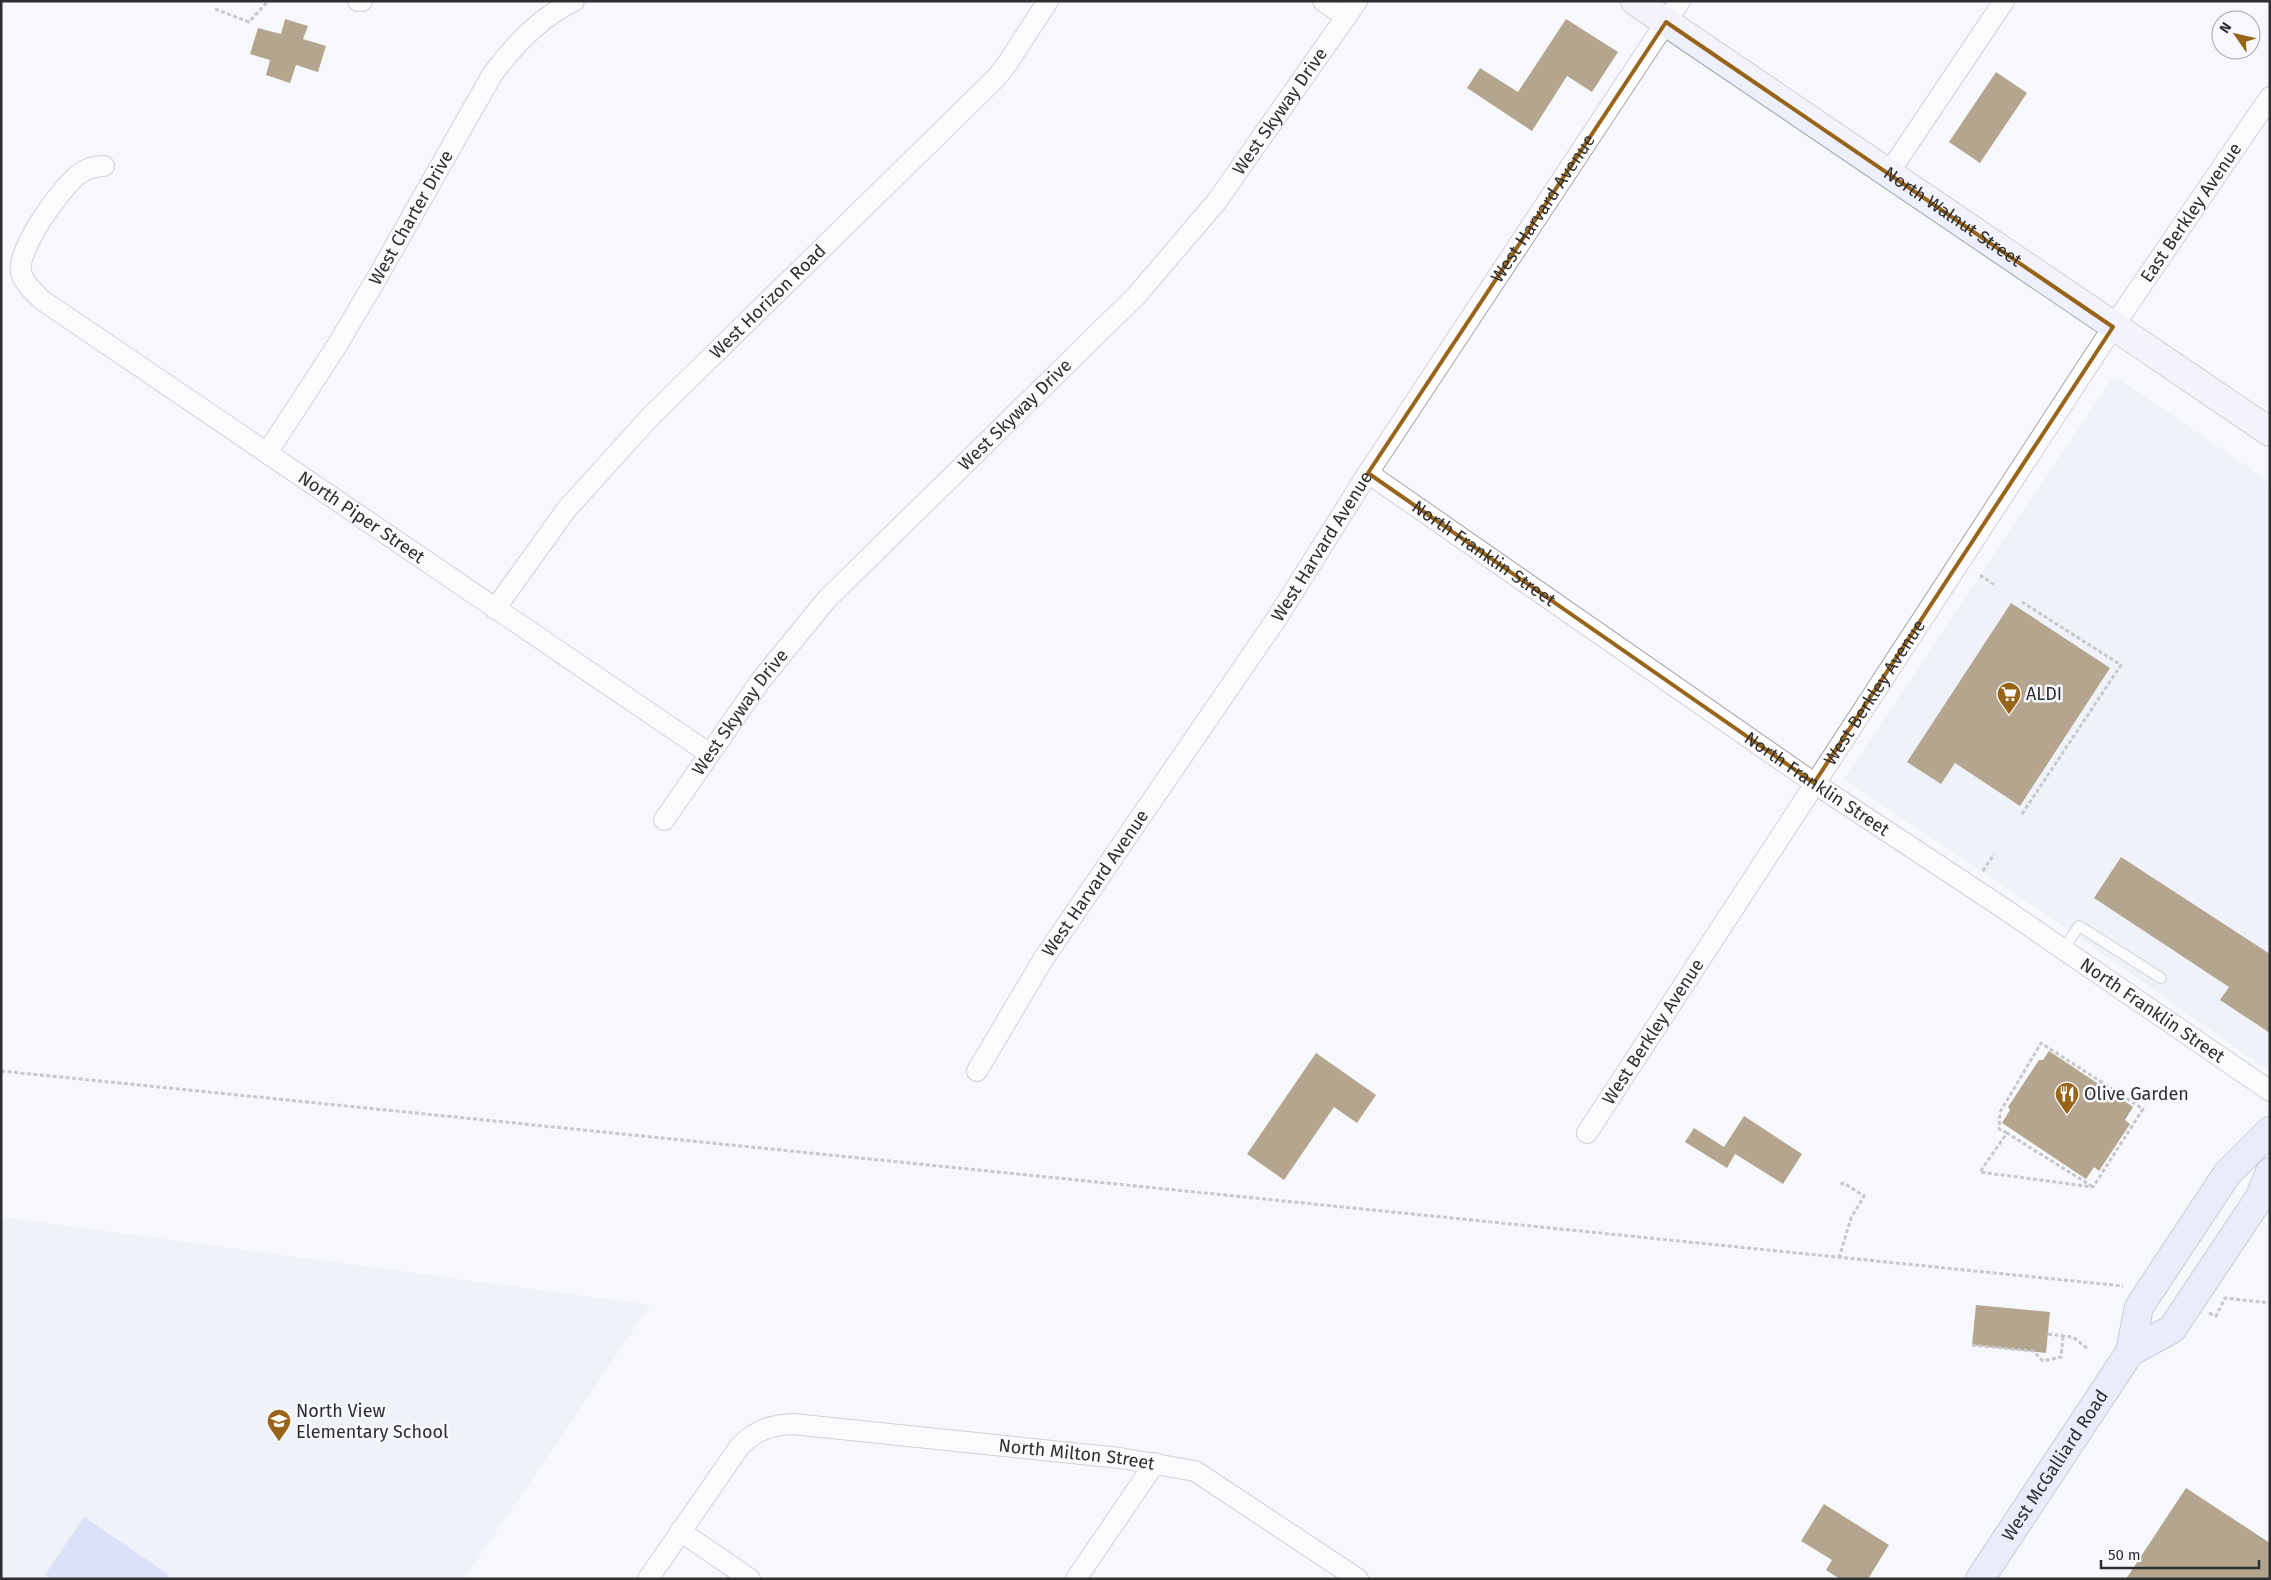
<svg xmlns="http://www.w3.org/2000/svg" width="2271" height="1580" font-family="'Fira Sans',sans-serif">
<style>
.built{fill:#e7eaf5}
.green{fill:#b8c6f5}
.building{fill:#62400d}
.lines{fill:none;stroke-linecap:round;stroke-linejoin:round}
.service-casing{stroke:#a2a3a7;stroke-width:12}
.minor-casing{stroke:#a2a3a7;stroke-width:22}
.secondary-casing{stroke:#a2a3a7;stroke-width:30}
.primary-casing{stroke:#8e95ac;stroke-width:30}
.path{stroke:#8d8e90;stroke-width:3;stroke-dasharray:4 2.5;stroke-linecap:butt}
.service{stroke:#fff;stroke-width:10}
.minor{stroke:#fff;stroke-width:20}
.secondary{stroke:#edf0fa;stroke-width:28}
.primary{stroke:#dae1f6;stroke-width:28}
.marked{fill:none;stroke:#986419;stroke-width:4;stroke-linejoin:round}
.labels{text-anchor:middle;dominant-baseline:central;stroke-width:5;stroke-linejoin:round;paint-order:stroke}
.street-label{font-size:18px;fill:#2d2e2f;stroke:#f7f8fb}
.poi-label{font-size:18px;fill:#2d2e2f;stroke:#f7f8fb;text-anchor:start}
</style>
<rect width="100%" height="100%" fill="#f7f8fb"/>
<path class="built" d="M2114 376 2270 482V1065L2263 1067 2049 916 1844 779Z
M1 1217 650 1305 464 1579H1Z"/>
<path class="green" d="M84 1517 169 1575 167 1579H51L45 1575Z"/>
<path class="building" d="M285 19 308 26 303 39 326 46 318 72 296 65 290 83 266 75 270 60 250 54 258 28 281 34Z
M1566 19 1618 52 1592 92 1567 76 1532 131 1467 88 1480 68 1518 92Z
M1996 72 2027 93 1980 163 1949 142Z
M2011 603 2110 668 2020 806 1955 763 1941 784 1907 762Z
M2121 857 2270 954V1033L2220 1000 2229 987 2094 898Z
M2049 1051 2133 1107 2125 1120 2130 1124 2099 1171 2094 1167 2086 1179 2002 1123 2010 1110 2008 1107 2039 1060H2043Z
M1316 1053 1376 1095 1357 1123 1334 1107 1284 1180 1247 1154Z
M1744 1116 1802 1154 1783 1184 1724 1147Z
M1694 1128 1735 1154 1727 1168 1685 1142Z
M1976 1305 2050 1312 2046 1353 1972 1345Z
M2186 1488 2270 1543V1579H2126Z
M1824 1504 1889 1545 1868 1579H1840L1826 1570 1832 1560 1801 1541Z"/>
<g class="lines">
<defs>
<path id="service" d="M2063 950 2079 926 2161 978"/>
<g id="minor">
<path d="M358 1H362"/>
<path d="M1323 1 1346 17"/>
<path id="s1" d="M104 166C94 166 87 168 79 174 61 187 16 251 21 272 24 284 34 292 42 300L710 754"/>
<path d="M1888 174 2004 1"/>
<path id="s2" d="M267 453 336 347 374 283 492 75C513 46 541 17 574 1"/>
<path id="s3" d="M1368 473 1814 783 2003 908 2270 1091"/>
<path id="s4" d="M495 609 566 510 650 417 996 78 1007 64 1048 1"/>
<path id="s5" d="M664 820 761 680 827 599 1137 295 1217 201 1357 1"/>
<path id="s6" d="M977 1071 1044 958 1277 618 1368 473 1680 1"/>
<path id="s7" d="M1587 1133 2113 327 2270 97"/>
<path d="M680 1531 750 1579"/>
<path id="s8" d="M648 1579 740 1446C756 1430 771 1425 793 1424L1120 1458 1195 1471 1358 1579"/>
<path d="M1076 1579 1155 1463"/>
</g>
<g id="secondary">
<path id="s9" d="M1635 1 2270 432"/>
</g>
<g id="primary">
<path d="M2130 1352 2172 1329 2260 1197 2270 1172"/>
<path id="s10" d="M1980 1579 2130 1352 2139 1307 2227 1174 2270 1131"/>
</g>
</defs>
<use href="#service" class="service-casing"/>
<use href="#minor" class="minor-casing"/>
<use href="#secondary" class="secondary-casing"/>
<use href="#primary" class="primary-casing"/>
<path class="path" d="M215 9 249 22 268 1
M1980 575 1996 586
M2022 814 2121 665 2022 602
M1983 871 1994 854
M1 1071 2123 1286
M2007 1133 1999 1129 2000 1112 2041 1043 2143 1109 2093 1187 1980 1172 2007 1133 2093 1187
M1839 1258 1851 1218 1864 1196 1844 1183 1839 1185
M2209 1313 2216 1316 2225 1298 2270 1303
M2048 1334 2073 1337 2088 1349
M1972 1345 2033 1351 2043 1361 2061 1357 2063 1336"/>
<use href="#service" class="service"/>
<use href="#minor" class="minor"/>
<use href="#secondary" class="secondary"/>
<use href="#primary" class="primary"/>
</g>
<path d="M0 0H2271V1580H0ZM1666 22 2113 327 1814 783 1368 473Z" fill="#f7f8fb" fill-opacity=".55" fill-rule="evenodd"/>
<path class="marked" d="M1666 22 2113 327 1814 783 1368 473Z"/>
<defs>
<symbol id="supermarket-pin" viewBox="-11 -11 22 30"><path d="M0 17L-7.5 6A9.5 9.5 0 1 1 7.5 6Z" fill="#986419" stroke="#f7f8fb"/><path d="M-6-5.5h2.5l.6 2H6L4.5 2H-2.5L-4.4-4H-6ZM-1.5 3.2a1.3 1.3 0 1 0 .1 0ZM3 3.2a1.3 1.3 0 1 0 .1 0Z" fill="#fff"/></symbol>
<symbol id="restaurant-pin" viewBox="-11 -11 22 30"><path d="M0 17L-7.5 6A9.5 9.5 0 1 1 7.5 6Z" fill="#986419" stroke="#f7f8fb"/><path d="M-5-6h1v4h1v-4h1v4h1v-4h1v5L-1.5 .5V6h-2V.5L-5-1ZM5-6V6H3V1.5H1.5Q1.5-4 5-6Z" fill="#fff"/></symbol>
<symbol id="school-pin" viewBox="-11 -11 22 30"><path d="M0 17L-7.5 6A9.5 9.5 0 1 1 7.5 6Z" fill="#986419" stroke="#f7f8fb"/><path d="M0-5L7-2L0 1L-7-2ZM-4 1L0 2.5L4 1V4Q0 6-4 4Z" fill="#fff"/></symbol>
</defs>
<g fill-rule="evenodd">
<use href="#supermarket-pin" x="1995" y="680" width="28" height="38"/>
<use href="#restaurant-pin" x="2053" y="1080" width="28" height="38"/>
<use href="#school-pin" x="265" y="1407" width="28" height="38"/>
</g>
<g class="labels">
<g class="street-label">
<text stroke="none"><textPath href="#s5" startOffset="942">West Skyway Drive</textPath></text>
<text stroke="none"><textPath href="#s6" startOffset="1032">West Harvard Avenue</textPath></text>
<text stroke="none"><textPath href="#s7" startOffset="1101">East Berkley Avenue</textPath></text>
<text stroke="none"><textPath href="#s9" startOffset="384">North Walnut Street</textPath></text>
<text stroke="none"><textPath href="#s2" startOffset="276">West Charter Drive</textPath></text>
<text stroke="none"><textPath href="#s4" startOffset="412">West Horizon Road</textPath></text>
<text stroke="none"><textPath href="#s5" startOffset="538">West Skyway Drive</textPath></text>
<text stroke="none"><textPath href="#s1" startOffset="565">North Piper Street</textPath></text>
<text stroke="none"><textPath href="#s6" startOffset="628">West Harvard Avenue</textPath></text>
<text stroke="none"><textPath href="#s3" startOffset="141">North Franklin Street</textPath></text>
<text stroke="none"><textPath href="#s7" startOffset="526">West Berkley Avenue</textPath></text>
<text stroke="none"><textPath href="#s5" startOffset="132">West Skyway Drive</textPath></text>
<text stroke="none"><textPath href="#s3" startOffset="546">North Franklin Street</textPath></text>
<text stroke="none"><textPath href="#s6" startOffset="222">West Harvard Avenue</textPath></text>
<text stroke="none"><textPath href="#s3" startOffset="951">North Franklin Street</textPath></text>
<text stroke="none"><textPath href="#s7" startOffset="121">West Berkley Avenue</textPath></text>
<text stroke="none"><textPath href="#s8" startOffset="506">North Milton Street</textPath></text>
<text stroke="none"><textPath href="#s10" startOffset="136">West McGalliard Road</textPath></text>
</g>
<g class="poi-label">
<text x="2026" y="694">ALDI</text>
<text x="2084" y="1094">Olive Garden</text>
<text x="296" y="1411">North View<tspan x="296" dy="21">Elementary School</tspan></text>
</g>
</g>
<rect width="2271" height="1580" fill="none" stroke="#2d2e2f" stroke-width="5"/>
<g transform="translate(2236 35) rotate(304)"><circle r="24" fill="#f7f8fb" stroke="#a6a7a9"/>
<path d="M0-4L9 19L0 12L-9 19Z" fill="#986419"/>
<text y="-8" font-size="14" font-weight="bold" text-anchor="middle" fill="#2d2e2f">N</text>
</g>
<path d="M2101 1560v8h158v-8" fill="none" stroke="#2d2e2f" stroke-width="2.5"/>
<text x="2108" y="1560" font-size="15" fill="#2d2e2f" stroke="#f7f8fb" stroke-width="4" paint-order="stroke">50 m</text>
</svg>
